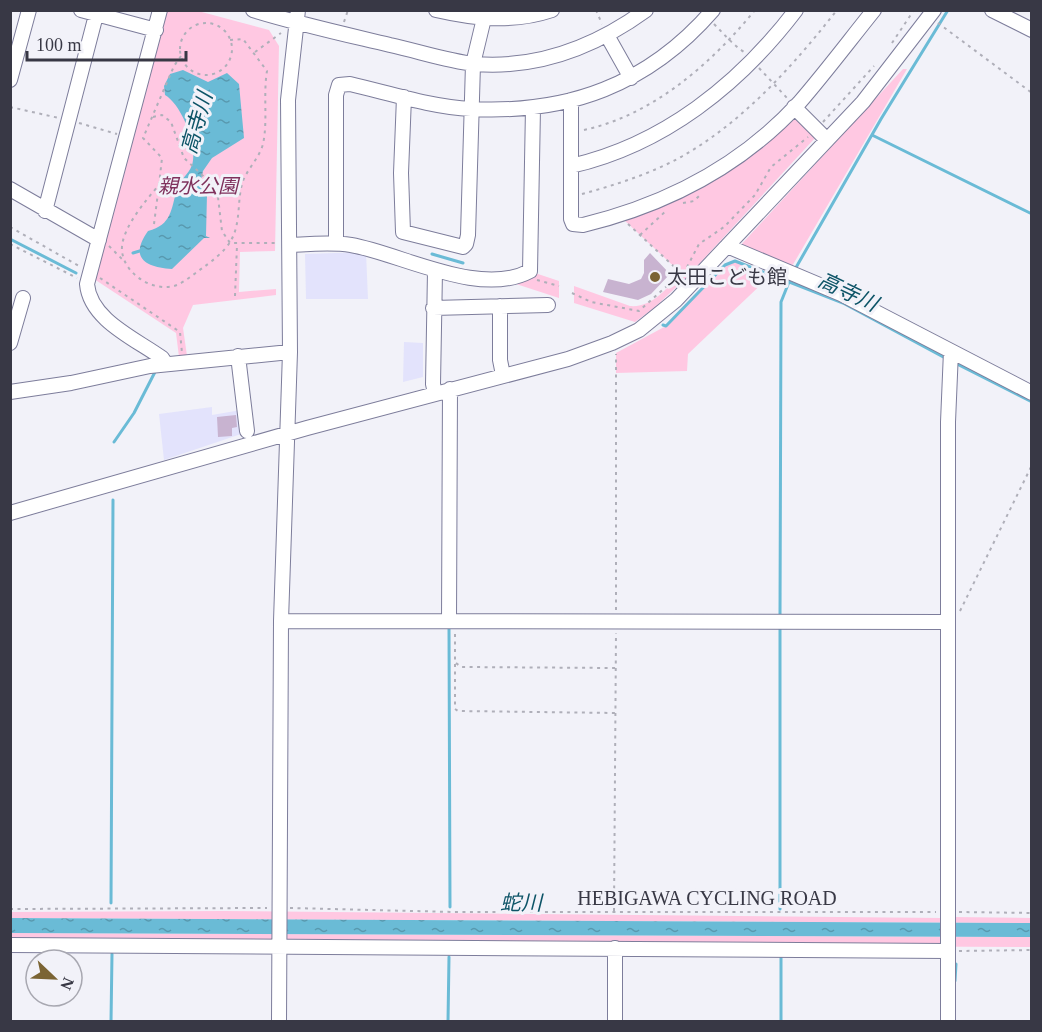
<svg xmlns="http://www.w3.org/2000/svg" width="1042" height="1032" font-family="'Times New Roman','Noto Sans JP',serif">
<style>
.built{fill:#e3e3fc}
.green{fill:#ffc8e2}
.water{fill:url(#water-ripples)}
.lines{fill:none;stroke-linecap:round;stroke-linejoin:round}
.stream{stroke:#6abbd6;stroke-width:3}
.building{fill:#c8b3d0}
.minor-casing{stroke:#7d7d9b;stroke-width:16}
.path{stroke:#afafb9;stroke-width:2;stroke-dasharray:3 4.5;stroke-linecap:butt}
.minor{stroke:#fff;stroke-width:14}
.poi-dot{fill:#7b6434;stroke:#f2f2f9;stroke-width:2}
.labels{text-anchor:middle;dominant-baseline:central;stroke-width:6;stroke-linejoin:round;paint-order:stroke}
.park-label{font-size:20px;font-style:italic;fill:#7f315c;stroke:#f2f2f9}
.poi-label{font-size:20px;fill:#383845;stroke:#f2f2f9;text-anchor:start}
.street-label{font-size:20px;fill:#383845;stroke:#f2f2f9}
.water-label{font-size:21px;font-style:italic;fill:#0d5467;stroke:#f2f2f9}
</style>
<defs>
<pattern id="water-ripples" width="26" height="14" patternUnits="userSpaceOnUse" patternTransform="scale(1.5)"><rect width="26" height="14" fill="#6abbd6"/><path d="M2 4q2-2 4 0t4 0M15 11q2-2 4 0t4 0" fill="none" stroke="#5899af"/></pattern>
</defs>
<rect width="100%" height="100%" fill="#f2f2f9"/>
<path class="built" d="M366 252 368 299H306L305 254Z
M404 342 423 343V377L403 382Z
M212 407V415L241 410 244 433 164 460 159 414Z"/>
<path class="green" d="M164 11H198L269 30 279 46 275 251 240 252 239 292 276 289V295L193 305 183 328 187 356 179 357 176 333 91 277Z
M903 69H907L791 268 739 247Z
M791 116C801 118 812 130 815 138L687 277 654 308 635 322 574 303V286L630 306C652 308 667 288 681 273L624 220 679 197Z
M735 261 769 274 767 279 688 354 687 371 616 373V353L666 326 725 265Z
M538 274 559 281V298L510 282Z
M223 911 941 918 942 920 953 917 1031 918 1032 923 11 918V912Z
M11 933 1032 937 1031 947 11 942Z"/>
<path class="water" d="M183 70 208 82 227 73 239 84 244 138 212 158 203 171 201 180 207 194 206 236 210 238H204L172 269C145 267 129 258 148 231 172 225 171 209 177 189 180 179 189 174 192 165 198 146 182 105 165 95L164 86 170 74Z
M11 918 1032 923 1031 937 11 933Z"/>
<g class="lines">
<path class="stream" d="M872 135 1032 214
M10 239 76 273
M133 253 143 250
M432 254 463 263
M794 271 881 119 948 10
M663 325 666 326 725 265 735 261 843 303 947 359
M955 363 1032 402
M114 442 134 413 156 370
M780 619 781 302 791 277
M449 627 450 907
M111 903 113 500
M780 909V626
M955 981 956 964
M111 1022 112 954
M448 1022 449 957
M781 1022V955"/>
</g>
<path class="building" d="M650 253 670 274 651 294 638 300 603 292 608 279 629 284 641 279 644 273V260Z
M236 415 237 427 232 428V436L218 437 217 417Z"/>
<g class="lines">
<defs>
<path id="minor" d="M81 10 156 30
M160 10 87 284C90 320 136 339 162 358L166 364
M253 10C298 24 344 34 390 45 418 51 447 61 475 64 539 69 595 47 646 10
M436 10C475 19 513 23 552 10
M992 10 1032 30
M608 37 631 78
M10 80 29 10
M404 97 401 173 403 232 463 247 466 244 468 235 473 64 486 10
M571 100V219L573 224 583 225C665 205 741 166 799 103 825 73 849 41 874 10
M794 107 827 140
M571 166C663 145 739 85 796 10
M10 189 99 240
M45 211 96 15
M336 243V95L339 85 350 84C389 93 431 107 471 109 568 114 648 85 713 10
M291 245C311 244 331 242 351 245 402 254 480 298 530 271L533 108
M727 246 841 294 1032 393
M435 271 433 384 435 393
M500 306V360L503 375
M433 308 548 305
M10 343 23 298
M238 356 247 431
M10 392 71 383 150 366 290 352
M10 513 307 428 568 359 612 343 639 330 676 300 863 102 934 10
M281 621 947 622
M449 621 450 389
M10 945 947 951
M279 1022 281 621 290 352 288 100 298 10
M615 1022V948
M948 1022V422L951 351"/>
</defs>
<use href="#minor" class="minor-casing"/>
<path class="path" d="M596 10 602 24
M344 22 348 10
M938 23 1032 93
M180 49a26 26 0 1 1 52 0a26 26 0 1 1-52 0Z
M714 24C724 34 732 44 744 52
M892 43 914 10
M255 52 281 33
M181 56 174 66 143 138 162 158 159 185C146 200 124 226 122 246 120 272 153 294 177 285 186 281 195 273 204 267 212 261 225 251 230 242 241 225 237 203 242 184 246 170 259 159 263 144 268 121 263 95 267 71L243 39 230 40
M759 68 787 98
M10 107 59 118
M153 117 162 115 171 122 184 158 217 189 222 231 230 243H278
M823 122 874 66
M79 123 117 134
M584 130C653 115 711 64 755 10
M582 194C615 185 650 174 681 157 743 122 793 66 837 10
M683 203 694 201 701 194
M154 224 159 185
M628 224 681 273
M10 227 79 266
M640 235 667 210
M10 244 77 278
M109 246 122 259
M100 278 180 332 182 353
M537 280 559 286
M572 293 591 302 639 311 686 269 699 244 724 227 755 195 771 167 808 137
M235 296 237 245
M616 610V354
M960 611 1032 465
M455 634V709L458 711 615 713
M456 663 461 667 616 668
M290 908 454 912H936
M10 909 267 908
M614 911 616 633
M959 912 1032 913
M959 951 1032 950"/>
<use href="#minor" class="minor"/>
</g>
<circle class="poi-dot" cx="655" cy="277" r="6"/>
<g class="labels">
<g class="park-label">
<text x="198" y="186">親水公園</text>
</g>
<g class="poi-label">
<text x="667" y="277">太田こども館</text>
</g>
<g class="street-label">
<text x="707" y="898">HEBIGAWA CYCLING ROAD</text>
</g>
<g class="water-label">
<text transform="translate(197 123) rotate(-74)">高寺川</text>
<text transform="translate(848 292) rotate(25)">高寺川</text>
<text x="521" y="903">蛇川</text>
</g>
</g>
<rect width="1042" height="1032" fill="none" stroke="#383845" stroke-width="24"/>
<g transform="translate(54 978) rotate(113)"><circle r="28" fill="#f2f2f9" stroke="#a8a8b1" stroke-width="1.5"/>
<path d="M0-4.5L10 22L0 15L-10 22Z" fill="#7b6434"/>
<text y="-9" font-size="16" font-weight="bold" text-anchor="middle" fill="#383845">N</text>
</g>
<path d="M27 51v9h159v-9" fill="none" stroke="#383845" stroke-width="3"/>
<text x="36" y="51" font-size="18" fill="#383845" stroke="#f2f2f9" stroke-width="4.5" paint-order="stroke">100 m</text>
</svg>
